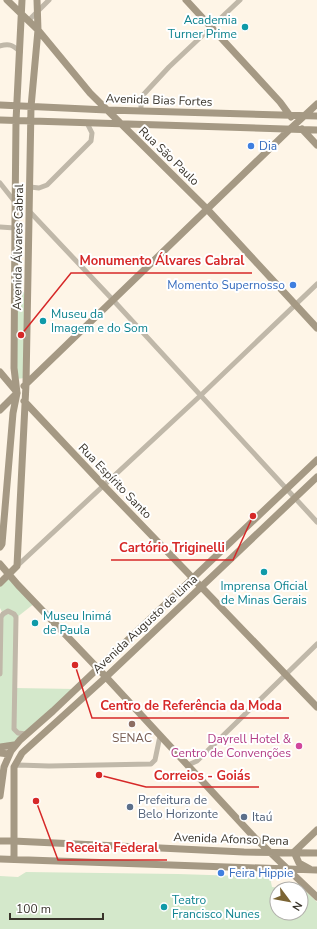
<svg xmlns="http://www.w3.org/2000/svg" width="317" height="929" font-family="'Nunito Sans',sans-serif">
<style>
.green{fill:#d4e8cb}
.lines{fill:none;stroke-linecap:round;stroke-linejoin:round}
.street{stroke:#c0b8a9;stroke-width:5}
.secondary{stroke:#a59984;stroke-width:7}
.culture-dot{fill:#0f9aa8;stroke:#fff;stroke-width:1.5}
.shop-dot{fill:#3f7fe0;stroke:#fff;stroke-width:1.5}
.education-dot{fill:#8d6e63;stroke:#fff;stroke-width:1.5}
.hotel-dot{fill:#d1479c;stroke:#fff;stroke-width:1.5}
.service-dot{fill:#5c6f8a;stroke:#fff;stroke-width:1.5}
.labels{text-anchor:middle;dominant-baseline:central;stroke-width:4;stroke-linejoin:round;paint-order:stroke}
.culture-label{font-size:12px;fill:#0d838f;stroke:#fff;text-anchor:start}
.street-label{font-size:12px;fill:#39342b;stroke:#fff}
.shop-label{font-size:12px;fill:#366cbe;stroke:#fff;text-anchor:start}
.education-label{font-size:12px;fill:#785e54;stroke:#fff}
.hotel-label{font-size:12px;fill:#b23c85;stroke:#fff;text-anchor:end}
.service-label{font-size:12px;fill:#4e5e75;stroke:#fff;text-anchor:start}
.leader{fill:none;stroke:#d62828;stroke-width:1.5}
.callout-dot{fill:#d62828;stroke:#fff;stroke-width:1.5}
.callout-label{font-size:13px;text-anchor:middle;font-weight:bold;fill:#d62828;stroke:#fff;stroke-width:4;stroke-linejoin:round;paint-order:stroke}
</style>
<rect width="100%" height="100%" fill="#fef5e7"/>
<path class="green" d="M17 292H24L25 378 16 379Z
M9 575 35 603 16 618 14 688 76 689 20 740 0 747V674L3 614 0 608V584Z
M26 872 178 874 270 877 272 887 286 889H277V913H301V889H295L297 883 317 902V929H0V876L18 877Z"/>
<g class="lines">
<path class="street" d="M28 21 49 0
M0 46C9 43 13 45 20 52
M141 111V101L144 94 169 67 240 0
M0 183 15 202
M30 187 39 188 47 185 91 141 92 133 87 123
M30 212 113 300 317 522
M0 227 15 228
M17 566 200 396 317 284
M0 674 1 617 3 614 8 611 14 614 16 617 14 729 18 733 26 734
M188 765 197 761 317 644
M15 766 18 765 49 766 151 764 155 760 160 736"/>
<path class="secondary" d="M7 0 38 30 90 93 207 209 317 328
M186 0 280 102 291 117
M0 105 107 110 317 116
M0 120 317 130
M302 129 317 145
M0 372 16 391
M24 386 289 130 317 104
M24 401 104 486 317 707
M0 410 17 393
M0 547 2 544 13 413 17 393 14 368 15 219 16 121 22 0
M0 564 18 585 106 677 254 837 317 897
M0 583 17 566 26 384 31 107 38 30 37 0
M0 747 14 745
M0 753 9 754
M0 796 4 767 11 751 20 740 53 711 317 460
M0 841H13L244 852 317 853
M294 852 317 830
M294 852 299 863 310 869
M0 859 317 870
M14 859V767L22 753 106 677 317 477"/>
</g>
<g class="culture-dot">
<circle cx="245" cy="27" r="4"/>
<circle cx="43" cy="321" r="4"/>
<circle cx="264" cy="572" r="4"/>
<circle cx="35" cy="623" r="4"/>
<circle cx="164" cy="907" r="4"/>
</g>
<g class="shop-dot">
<circle cx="251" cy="146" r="4"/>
<circle cx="293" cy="285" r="4"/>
<circle cx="221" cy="873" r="4"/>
</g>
<circle class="education-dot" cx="132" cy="724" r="4"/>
<circle class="hotel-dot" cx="299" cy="746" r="4"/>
<g class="service-dot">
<circle cx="130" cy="807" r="4"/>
<circle cx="244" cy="817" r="4"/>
</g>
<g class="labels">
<g class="culture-label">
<text x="237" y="20" text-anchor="end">Academia<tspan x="237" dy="14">Turner Prime</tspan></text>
<text x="51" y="314">Museu da<tspan x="51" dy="14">Imagem e do Som</tspan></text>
<text x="264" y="586" text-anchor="middle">Imprensa Oficial<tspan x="264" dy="14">de Minas Gerais</tspan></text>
<text x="43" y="616">Museu Inimá<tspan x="43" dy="14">de Paula</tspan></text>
<text x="172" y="900">Teatro<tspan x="172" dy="14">Francisco Nunes</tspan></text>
</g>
<g class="street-label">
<text transform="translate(159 100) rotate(2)">Avenida Bias Fortes</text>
<text transform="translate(169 156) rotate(44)">Rua São Paulo</text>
<text transform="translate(18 247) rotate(-89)">Avenida Álvares Cabral</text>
<text transform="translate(115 481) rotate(46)">Rua Espírito Santo</text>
<text transform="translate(145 624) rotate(-43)">Avenida Augusto de Lima</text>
<text transform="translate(231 839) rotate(2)">Avenida Afonso Pena</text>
</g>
<g class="shop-label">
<text x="259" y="146">Dia</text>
<text x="285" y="285" text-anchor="end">Momento Supernosso</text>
<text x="229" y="873">Feira Hippie</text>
</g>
<g class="education-label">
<text x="132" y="738">SENAC</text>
</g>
<g class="hotel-label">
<text x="291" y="739">Dayrell Hotel &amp;<tspan x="291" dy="14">Centro de Convenções</tspan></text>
</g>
<g class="service-label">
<text x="138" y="800">Prefeitura de<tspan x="138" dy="14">Belo Horizonte</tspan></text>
<text x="252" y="817">Itaú</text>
</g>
</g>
<path class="leader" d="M21 335L71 273H252M253 516L233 560H111M75 665L92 718H289M99 775L146 787H259M36 801L58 860H167"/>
<g class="callout-dot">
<circle cx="21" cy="335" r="4"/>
<circle cx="253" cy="516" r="4"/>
<circle cx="75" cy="665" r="4"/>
<circle cx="99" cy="775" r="4"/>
<circle cx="36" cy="801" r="4"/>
</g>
<g class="callout-label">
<text x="162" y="265">Monumento Álvares Cabral</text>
<text x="172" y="552">Cartório Triginelli</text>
<text x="191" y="710">Centro de Referência da Moda</text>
<text x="202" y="780">Correios - Goiás</text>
<text x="112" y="852">Receita Federal</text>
</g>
<g transform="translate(289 901) rotate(122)"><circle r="19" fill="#ffffff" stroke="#b0aeaa"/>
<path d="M0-3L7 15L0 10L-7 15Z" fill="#7b6434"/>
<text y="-6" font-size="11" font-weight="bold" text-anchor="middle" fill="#39342b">N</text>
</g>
<path d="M10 913v6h93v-6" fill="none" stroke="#39342b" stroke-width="2"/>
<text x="16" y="913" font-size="12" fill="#39342b" stroke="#ffffff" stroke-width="3" paint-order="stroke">100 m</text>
</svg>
